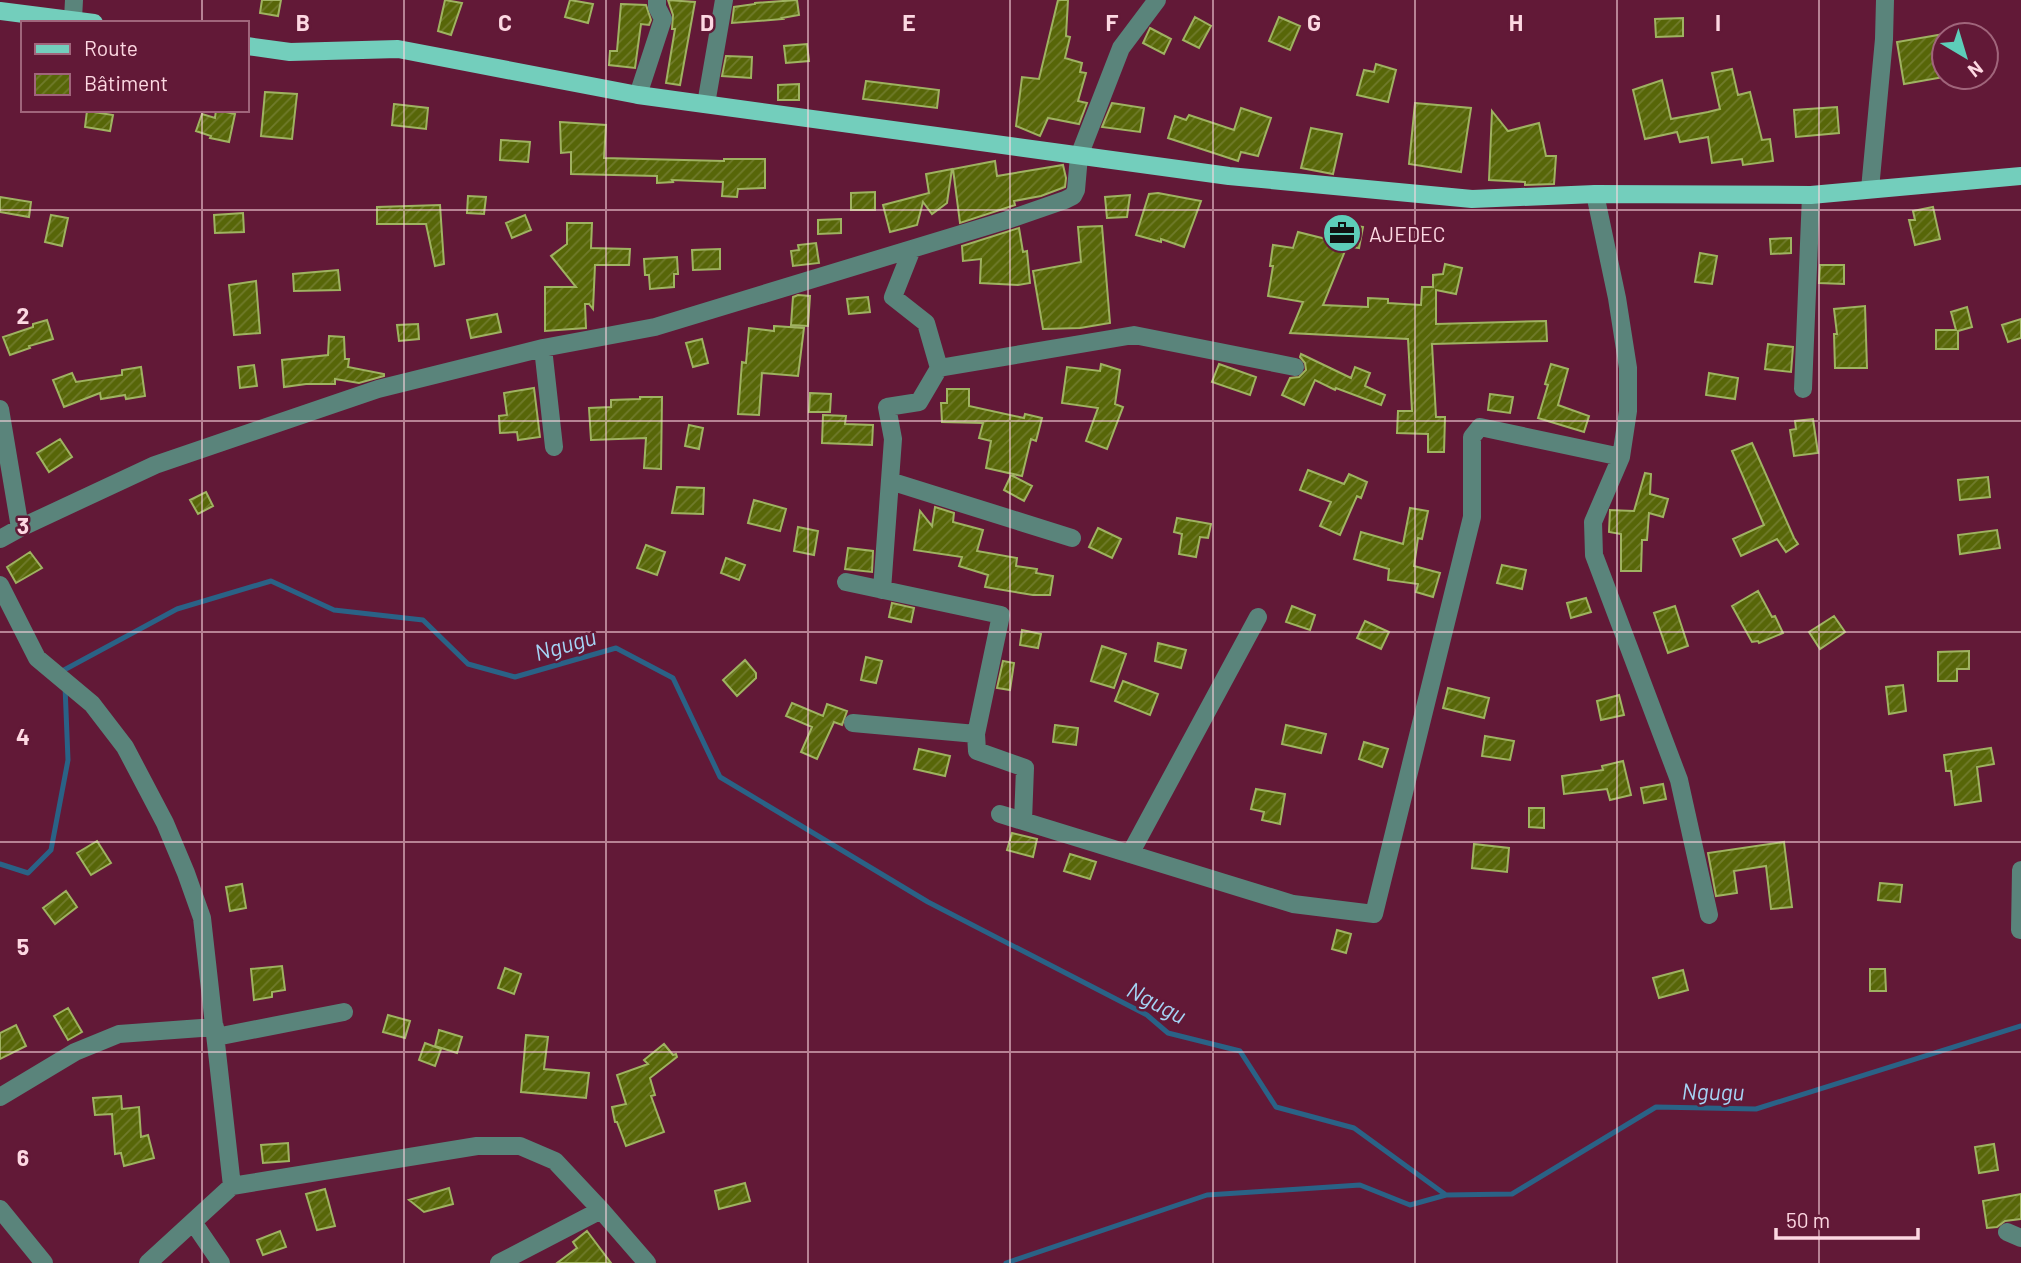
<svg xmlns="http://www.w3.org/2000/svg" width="2021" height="1263" font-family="Barlow,sans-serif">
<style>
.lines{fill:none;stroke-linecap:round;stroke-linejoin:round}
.stream{stroke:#2a6286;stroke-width:5}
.building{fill:url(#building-hatch);stroke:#9fb261;stroke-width:2}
.minor{stroke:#5a847b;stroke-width:18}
.major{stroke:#73cebc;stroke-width:18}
.grid{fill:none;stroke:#fdd8e2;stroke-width:2;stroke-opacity:0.55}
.labels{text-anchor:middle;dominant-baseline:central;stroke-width:5;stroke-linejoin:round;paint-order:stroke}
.poi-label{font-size:21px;fill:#fdd8e2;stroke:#621937;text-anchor:start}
.water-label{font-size:23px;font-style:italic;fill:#a5d4f5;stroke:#621937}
.grid-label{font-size:23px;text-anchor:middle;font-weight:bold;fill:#fdd8e2;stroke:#621937;stroke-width:5;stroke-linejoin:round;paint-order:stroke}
</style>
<defs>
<pattern id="building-hatch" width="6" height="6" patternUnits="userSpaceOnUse" patternTransform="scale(1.75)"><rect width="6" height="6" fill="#576608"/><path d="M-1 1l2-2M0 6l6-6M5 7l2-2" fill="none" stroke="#707b2c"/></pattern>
</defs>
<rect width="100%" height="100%" fill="#621937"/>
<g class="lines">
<path class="stream" d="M64 673V670L177 609 271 581 334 610 423 620 468 664 515 677 616 648 673 678 720 777 928 902 1147 1015 1168 1033 1240 1051 1276 1107 1354 1128 1446 1195 1512 1194 1656 1107 1756 1109 2021 1026
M0 864 28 873 51 850 68 760 65 686
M1006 1263 1207 1195 1360 1185 1410 1205 1446 1195"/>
</g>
<path class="building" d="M262 0H281L278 16 260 13Z
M445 0 462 3 451 35 438 31Z
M570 0 593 4 588 23 565 17Z
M668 0 695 2 680 85 666 83 675 29H672L673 15Z
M797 0 799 15 782 18 783 19 732 23 734 7 755 4V3Z
M1058 0H1068L1066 36 1070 37 1065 58 1082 63 1080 72 1086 73 1078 101 1087 103 1079 124 1048 118 1040 136 1016 126 1022 77 1039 79Z
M621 4 646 5 651 20 649 25 641 24 635 68 609 65 610 51H617Z
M1195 17 1211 26 1199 48 1183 40Z
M1279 17 1300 26 1290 50 1269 41Z
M1683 18V36L1656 37 1655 19Z
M1150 28 1171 39 1164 54 1143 43Z
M1944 34V77L1904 84 1897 42Z
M807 44 809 61 786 63 784 46Z
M726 56 752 57 751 78 722 76Z
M1376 64 1396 70 1388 102 1357 95 1364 70 1374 72Z
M1732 69 1738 95 1750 92 1762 140 1770 139 1773 161 1743 165 1742 159 1712 163 1708 137 1680 142 1677 132 1645 139 1633 90 1662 80 1671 119 1708 112 1720 109 1712 73Z
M866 81 939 90 937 108 863 99Z
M799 84V100H778V85Z
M265 92 297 94 292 139 261 136Z
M1112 103 1144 108 1140 132 1102 127Z
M1415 103 1471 108 1461 172 1409 164Z
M394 104 428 108 426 129 392 125Z
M1837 107 1839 133 1796 137 1794 110Z
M1241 108 1271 118 1258 156 1241 152 1238 161 1168 138 1175 116 1186 120 1189 115 1234 130Z
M216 110 235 114 229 142 210 138 211 136 196 131 202 114 215 118Z
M87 111 113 115 110 131 85 127Z
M1492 111 1508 131 1539 123 1546 156H1556L1554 184 1525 185V182L1489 180Z
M560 122 606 125 604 158 724 161V159H765V188L738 189 737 197 722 196 723 182 672 180 673 182 657 183V176L571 174V152L561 153Z
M1311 128 1342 134 1333 174 1301 168Z
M501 140 530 142 528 162 500 160Z
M995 161 997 176 1063 165 1066 178 1065 187 1041 196 1014 201 1015 205 960 223 953 169Z
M952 169 947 203 932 214 923 202 917 225 890 232 883 205 929 193 926 174Z
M875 192V210H851V193Z
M1158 193 1201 201 1184 247 1161 239V242L1136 235 1149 194Z
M1130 195 1127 217 1107 218 1105 197Z
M468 196 486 197 484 214 467 213Z
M0 197 31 202 29 217 0 212Z
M440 205 444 264 435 266 426 224H377V207Z
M1933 207 1940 239 1915 245 1909 220H1915L1913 211Z
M243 213 244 232 215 233 214 215Z
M51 215 68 218 62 246 45 242Z
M525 215 531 230 512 238 506 223Z
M841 219V233L818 234V220Z
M1338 222 1363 227 1359 248 1347 246 1323 305 1368 307V298L1388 299V303L1421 305 1422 287H1433V275L1443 274 1445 264 1462 268 1456 294 1436 290V324L1546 321 1547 341 1432 344 1436 417H1445L1444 452H1428V434L1397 433 1398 411H1412L1408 339 1290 333 1303 302 1268 296 1273 266H1270L1273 245 1293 248 1298 232 1334 241Z
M567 223H592L591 248 630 249 629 265H595L593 309 589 304H585L586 328 545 331V287H576L551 256 567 244Z
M1102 226 1110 323 1080 328 1043 329 1033 271 1081 262 1078 227Z
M1019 228 1023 252 1027 251 1030 283 1018 285 980 283 981 259 963 261 962 246Z
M1791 238V253L1771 254 1770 239Z
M816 243 819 263 793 266 791 251 799 250 798 245Z
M720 249V269L693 270 692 250Z
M1700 253 1717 256 1712 284 1695 282Z
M677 257 678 274H674V287L650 289 649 275H645L644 259Z
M1820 265H1844V284L1819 283Z
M338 270 340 290 294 291 293 274Z
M256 281 260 333 234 335 229 285Z
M798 295 810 296 808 326 791 325 793 297Z
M868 297 870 312 849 314 847 299Z
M1865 306 1867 368H1835L1834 334H1837L1834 309Z
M1967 307 1972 327 1958 331V349H1936V330H1956L1951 312Z
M497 314 501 332 471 338 467 320Z
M2021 319V338L2008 342 2002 325Z
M47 320 53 339 29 346 30 348 10 355 3 337 33 327V324Z
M418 324 419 339 399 341 397 325Z
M774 326 804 328 798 376 762 373 759 415 738 414 742 362 746 363 749 328 774 331Z
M329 336 344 337 345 359H349L348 367 384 374V376L359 383 335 379V384H306L284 387 282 360 328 355Z
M702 339 708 363 693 367 686 343Z
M1768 344 1793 347 1791 372 1765 369Z
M1301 354 1351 378 1355 367 1370 373 1365 386 1385 395 1381 405 1336 388 1335 390 1315 380 1304 405 1282 395 1290 378 1299 377 1306 370 1305 363 1300 357Z
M1101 364 1120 370 1115 404 1123 407 1107 449 1086 441 1098 408 1062 403 1067 367 1100 371Z
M1219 364 1256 377 1250 395 1212 382Z
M1551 364 1568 369 1558 405 1589 416 1584 432 1538 418 1548 385 1545 384Z
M254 365 257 386 240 388 238 367Z
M141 367 145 396 126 399 125 395 101 399 100 393 64 407 53 380 72 373 76 382 122 375V370Z
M1709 373 1738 378 1735 399 1706 395Z
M534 388 540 437 518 440 517 432 500 433 499 416 507 415 504 393Z
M947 389H969V406L1024 418 1025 414 1042 418 1036 441 1031 439 1022 476 986 468 991 441 979 438 983 423 942 422 941 403H947Z
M810 393 831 394 830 412H809Z
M1490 394 1513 397 1510 413 1488 410Z
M640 397H662L661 469 644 468 646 438 591 440 589 408 611 407V400L640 399Z
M823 415 846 416 845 424 873 425 872 445 822 443Z
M1813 419 1818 453 1794 456 1790 430 1796 429 1795 421Z
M689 425 703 428 699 449 685 446Z
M60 439 72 457 49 472 37 453Z
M1752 443 1794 538 1798 544 1786 552 1777 539 1741 556 1733 539 1764 525 1732 451Z
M1308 470 1344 484 1349 474 1367 482 1361 498 1357 496 1340 535 1320 526 1331 502 1300 490Z
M1645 473 1651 474 1650 494 1668 499 1663 517 1649 513 1647 540H1642L1641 571H1621V534L1609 532 1610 510 1634 511Z
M1011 475 1032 486 1024 501 1004 490Z
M1988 477 1990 497 1960 500 1958 480Z
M677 487 704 488 703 514 672 513Z
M206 492 213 506 198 514 190 500Z
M754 500 786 509 780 531 748 523Z
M935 507 954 513 953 522 983 530 977 551 1017 558 1016 566 1037 569 1036 573 1053 576 1050 595H1033L985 587 988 575 959 566 962 557 914 550 920 511 932 526Z
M1410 508 1428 511 1422 539 1418 538 1414 566 1440 573 1433 597 1416 592 1418 584 1388 580 1389 569 1354 559 1361 532 1403 544Z
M1177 518 1211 524 1208 538 1200 537 1196 557 1179 554 1182 534 1174 532Z
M798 527 818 531 814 555 794 551Z
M1098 528 1121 539 1112 558 1089 547Z
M1997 530 2000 548 1960 554 1958 535Z
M646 545 665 552 657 575 637 568Z
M848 548 873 551 872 572 845 569Z
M30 552 42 568 16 583 7 567Z
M726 558 745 565 739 580 721 573Z
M1502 565 1526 570 1522 589 1497 583Z
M1758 591 1772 617 1775 616 1783 633 1759 643 1758 641 1752 642 1732 606Z
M1586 598 1591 612 1571 618 1567 603Z
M892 603 914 608 911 622 889 617Z
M1292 606 1315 615 1310 630 1286 622Z
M1675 606 1688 646 1668 653 1654 613Z
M1834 616 1845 632 1820 649 1809 632Z
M1365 621 1389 632 1381 649 1357 638Z
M1022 630 1041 634 1038 648 1020 645Z
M1158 643 1186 650 1181 668 1155 661Z
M1102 646 1126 654 1114 688 1091 681Z
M1969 651V669H1957V681H1938V652Z
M866 657 882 661 876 683 861 680Z
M745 660 756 673V678L737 696 723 680Z
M1003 661 1014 663 1010 690 997 688Z
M1123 681 1158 694 1150 715 1115 701Z
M1903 685 1906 711 1889 714 1886 687Z
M1448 688 1489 698 1484 718 1443 708Z
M1619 695 1624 715 1601 720 1597 701Z
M792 703 823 716 827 704 847 711 842 725 834 722 817 759 801 752 812 727 786 716Z
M1055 725 1078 728 1076 745 1053 742Z
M1286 725 1326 734 1321 753 1282 744Z
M1485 736 1514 741 1510 760 1482 756Z
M1364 742 1388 749 1382 767 1359 759Z
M1991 748 1994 764 1977 767 1981 801 1955 805 1951 771H1946L1944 755Z
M919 749 950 756 945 776 914 769Z
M1623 761 1631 795 1610 800 1607 789 1564 794 1562 776 1603 770 1602 766Z
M1663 784 1666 799 1644 803 1641 788Z
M1256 789 1285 794 1280 824 1262 820 1264 812 1251 809Z
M1529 808H1544V828L1529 827Z
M1012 833 1037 839 1033 857 1007 850Z
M97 841 111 863 91 875 77 853Z
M1784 842 1792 907 1771 909 1766 866 1734 871 1737 893 1716 896 1708 853Z
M1474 844 1509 848 1507 872 1472 868Z
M1070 854 1096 862 1090 879 1064 871Z
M1880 883 1902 885 1900 902 1878 900Z
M242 884 246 908 230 911 226 887Z
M66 891 77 907 55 924 43 908Z
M1337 930 1351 934 1346 953 1332 949Z
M282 966 285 990 272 992V997L254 1000 251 969Z
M505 968 521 974 514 994 498 988Z
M1870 969H1885L1886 991H1870Z
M1683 970 1688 990 1659 998 1653 978Z
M68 1008 82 1032 68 1040 54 1016Z
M388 1015 410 1021 405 1038 383 1032Z
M16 1025 26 1046 0 1059V1033Z
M439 1030 462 1037 457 1053 435 1046Z
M526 1035 548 1037 544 1069 589 1073 586 1098 521 1092Z
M425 1043 441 1049 435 1066 419 1060Z
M664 1044 673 1055 676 1054 677 1057 650 1078 655 1095 651 1096 664 1132 626 1146 617 1122H615L612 1107 626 1104 617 1075 648 1064 644 1060Z
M121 1096 122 1109 139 1107 141 1137 148 1135 154 1158 124 1166 121 1153 115 1154 112 1114 95 1115 93 1098Z
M288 1143 289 1161 263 1163 261 1145Z
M1994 1144 1998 1170 1979 1173 1975 1147Z
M745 1183 750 1201 719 1209 715 1191Z
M449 1188 453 1204 424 1212 409 1200Z
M325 1189 335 1226 317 1230 306 1194Z
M2021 1194V1219L2005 1221 1997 1227 1987 1228 1983 1201Z
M280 1231 286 1247 263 1255 257 1240Z
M587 1231 611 1263H557L577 1248 573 1242Z"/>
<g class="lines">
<path class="minor" d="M73 19 74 0
M638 95 663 19 657 7V0
M706 104 724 0
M1870 189 1884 39 1885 0
M1595 194 1617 298 1628 368V411L1621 457 1593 522 1594 555 1679 780 1709 915
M543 348 554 447
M939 368 1134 335 1295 367
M1803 389 1811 195
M0 409 20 528
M890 481 1072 538
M0 539 20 528 155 465 378 389 543 348 655 327 1007 220 1065 200 1073 196 1076 190 1079 156 1121 48 1157 0
M846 582 1001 615 976 734
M0 585 37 658 92 704 125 747 165 823 186 873 202 918 232 1186
M882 590 893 439 887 407 919 402 939 368 926 323 893 297 912 249
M853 723 976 734 977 751 1025 768 1023 821
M1000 814 1293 904 1374 914 1472 517V437L1480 427 1621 457
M1130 854 1258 617
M2020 930 2021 870
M216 1037 344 1012
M0 1097 75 1052 119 1034 215 1027
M0 1209 44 1263
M193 1222 221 1263
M2007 1232 2021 1238
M148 1263 232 1186 477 1146H520L555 1161 601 1210 647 1263
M499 1263 601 1210"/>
<path class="major" d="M0 11 94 23
M247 46 290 52 398 49 638 95 1229 176 1472 199 1595 194 1811 195 2021 176"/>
</g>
<path class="grid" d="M202 0V23M404 0V1263M606 0V1263M808 0V1263M1010 0V1263M1213 0V1263M1415 0V1263M1617 0V1263M1819 0V1263M202 110V1263M0 210H2021M0 421H2021M0 632H2021M0 842H2021M0 1052H2021"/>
<defs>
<symbol id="office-disc" viewBox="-11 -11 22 22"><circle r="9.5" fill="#5dceb9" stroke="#621937"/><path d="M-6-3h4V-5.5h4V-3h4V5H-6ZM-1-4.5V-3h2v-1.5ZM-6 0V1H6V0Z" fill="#111"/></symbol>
</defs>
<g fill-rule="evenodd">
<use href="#office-disc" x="1320" y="211" width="44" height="44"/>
</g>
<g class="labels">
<g class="poi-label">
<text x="1369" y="233">AJEDEC</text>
</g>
<g class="water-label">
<text transform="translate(565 644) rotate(-16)">Ngugu</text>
<text transform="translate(1157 1002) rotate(28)">Ngugu</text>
<text transform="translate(1713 1091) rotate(1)">Ngugu</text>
</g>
</g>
<g class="grid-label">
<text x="303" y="31">B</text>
<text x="505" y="31">C</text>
<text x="707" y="31">D</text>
<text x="909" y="31">E</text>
<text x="1112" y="31">F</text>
<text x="1314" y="31">G</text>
<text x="1516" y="31">H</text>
<text x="1718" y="31">I</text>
<text x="23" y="324">2</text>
<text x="23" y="534">3</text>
<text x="23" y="745">4</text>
<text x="23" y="955">5</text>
<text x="23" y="1166">6</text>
</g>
<rect x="21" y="21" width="228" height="91" fill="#621937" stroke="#a0657b" stroke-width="2"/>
<rect x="35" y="44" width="35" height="10" fill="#73cebc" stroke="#a0657b" stroke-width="2"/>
<text x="84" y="56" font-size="21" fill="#fdd8e2">Route</text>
<rect x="35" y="74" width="35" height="21" fill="url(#building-hatch)" stroke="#a0657b" stroke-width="2"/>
<text x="84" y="91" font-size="21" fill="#fdd8e2">Bâtiment</text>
<g transform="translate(1965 56) rotate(142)"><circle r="33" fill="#621937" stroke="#a0657b" stroke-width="2"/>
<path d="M0-5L12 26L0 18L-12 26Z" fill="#5dceb9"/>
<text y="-10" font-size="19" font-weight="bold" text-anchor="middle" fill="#fdd8e2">N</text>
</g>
<path d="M1776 1228v10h142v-10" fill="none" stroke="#fdd8e2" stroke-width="3.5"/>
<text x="1786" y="1228" font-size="21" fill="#fdd8e2" stroke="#621937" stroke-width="5" paint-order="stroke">50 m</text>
</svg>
